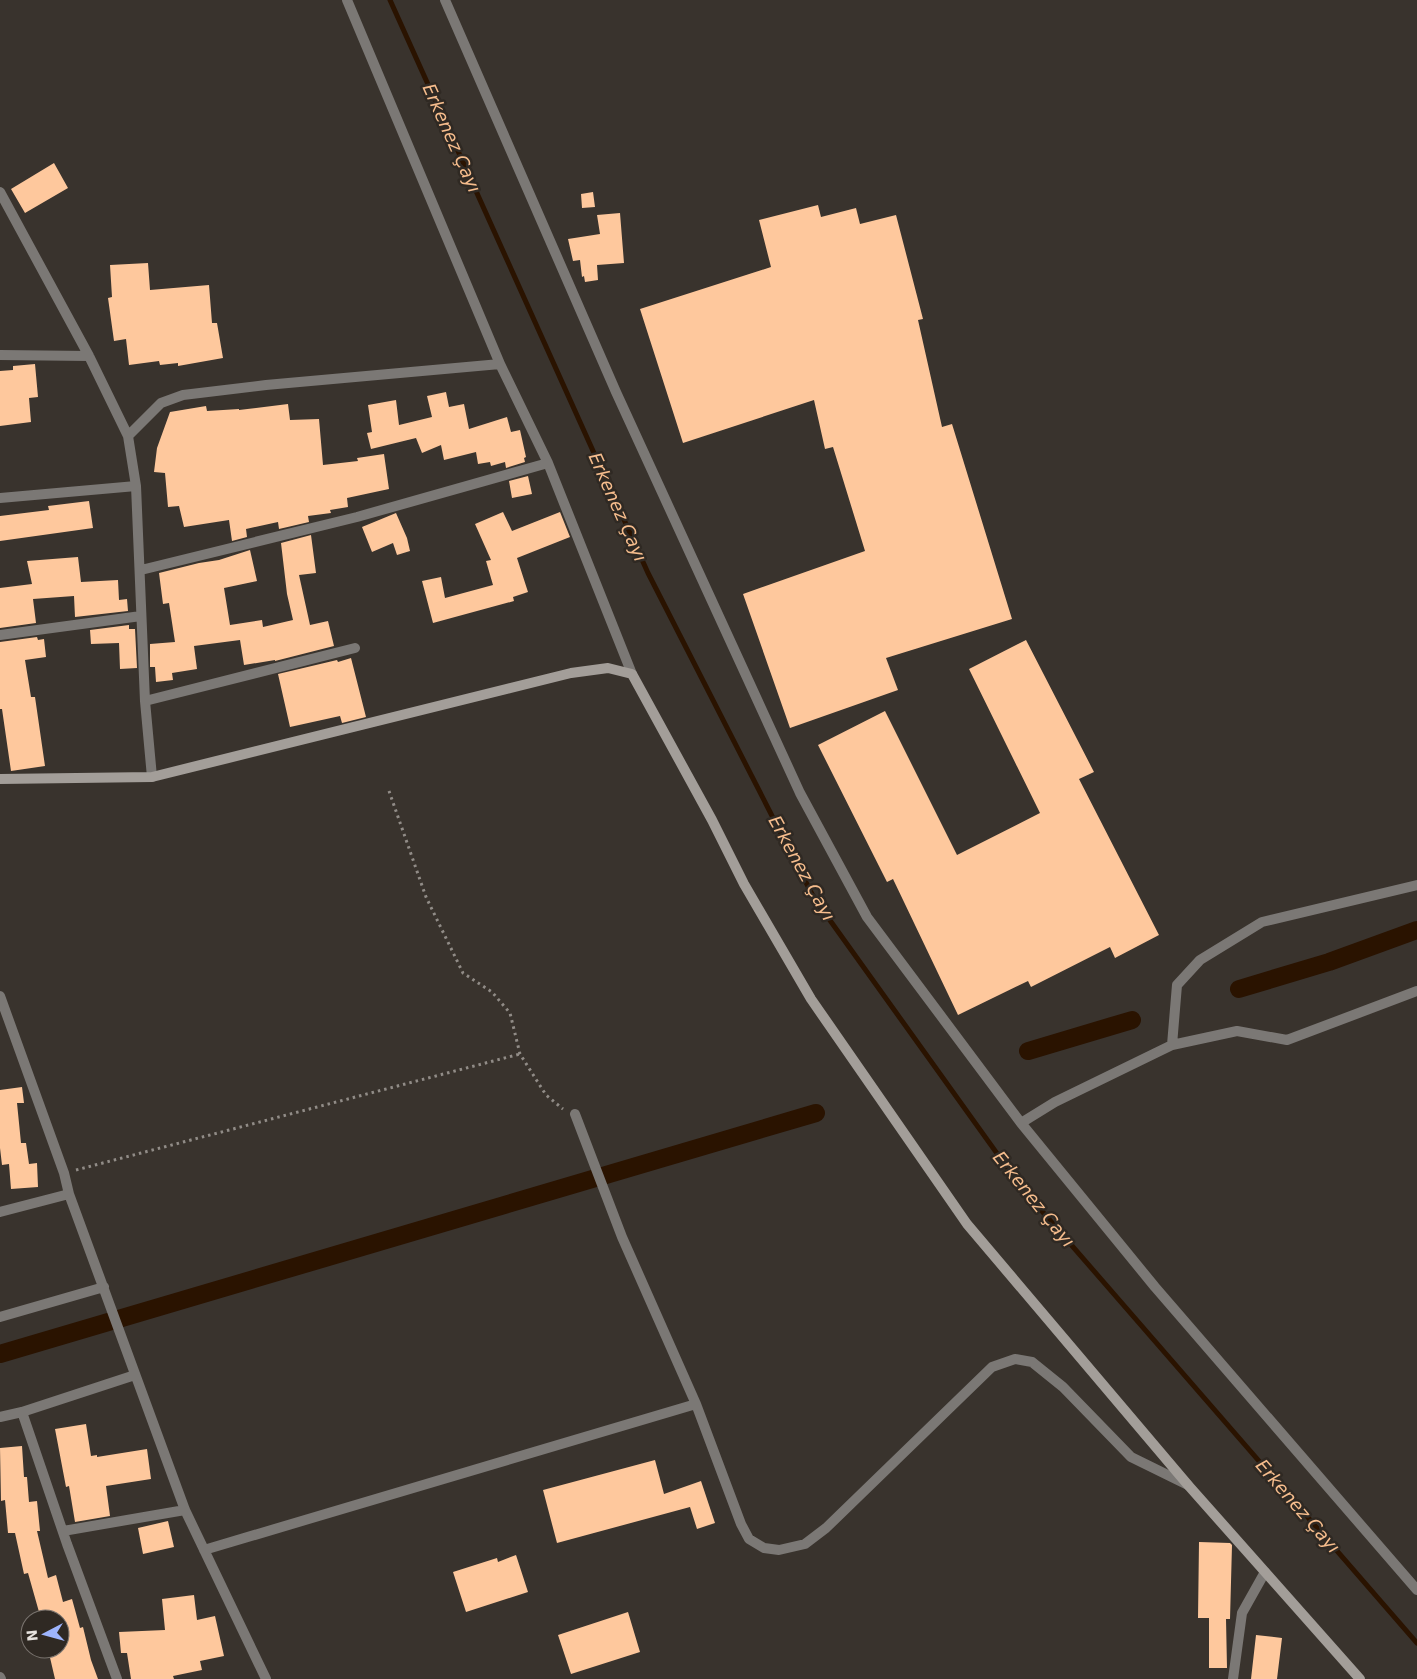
<svg xmlns="http://www.w3.org/2000/svg" width="1417" height="1679" font-family="'DejaVu Sans',sans-serif">
<style>
.lines{fill:none;stroke-linecap:round;stroke-linejoin:round}
.stream{stroke:#2a1300;stroke-width:5}
.canal{stroke:#2a1300;stroke-width:18}
.building{fill:#fec89d}
.path{stroke:#918c87;stroke-width:3;stroke-dasharray:2.5 4;stroke-linecap:butt}
.street{stroke:#7b7875;stroke-width:10}
.secondary{stroke:#a39e99;stroke-width:10}
.labels{text-anchor:middle;dominant-baseline:central;stroke-width:5;stroke-linejoin:round;paint-order:stroke}
.water-label{font-size:18px;font-style:italic;fill:#f6bd8d;stroke:#2f2923}
</style>
<rect width="100%" height="100%" fill="#39332d"/>
<g class="lines">
<path class="stream" d="M390 0 648 573 814 898 1021 1187 1417 1643"/>
<path class="canal" d="M1239 989 1329 962 1417 930
M1028 1051 1132 1020
M0 1354 816 1113"/>
</g>
<path class="building" d="M54 163 68 188 25 213 11 189Z
M593 192 595 207 582 208 581 194Z
M818 205 821 217 856 208 860 224 896 215 923 319 918 320 942 427 952 424 1012 619 886 658 898 690 790 728 743 594 865 551 833 447 825 449 814 400 683 443 640 309 771 267 759 220Z
M620 213 624 263 597 265 598 280 585 282 584 276 582 277 580 260 573 261 568 239 600 234 597 215Z
M148 263 150 290 209 285 212 323H217L223 358 178 366V363L160 365 159 361 129 365 126 339 114 341 108 298 112 297 110 265Z
M35 364 38 397 29 398 31 422 0 426V371L13 370V366Z
M446 392 449 407 464 404 469 429 507 417 511 432 520 430 526 457 524 458 525 462 506 468 505 462 491 466 490 462 478 464 476 452 444 460 441 445 422 453 416 438 371 449 367 433 372 432 368 405 396 400 399 425 432 417 427 396Z
M288 404 290 420 319 419 323 465 358 461 357 458 384 454 389 489 347 498 348 507 330 510 331 513 308 516 309 522 279 529 278 522 246 529 247 537 232 541 229 520 184 527 179 506 168 507 165 473 154 472 157 448 170 412 206 406 207 411 239 409V410Z
M528 476 532 494 512 498 509 481Z
M89 501 93 528 0 541V516L49 510 48 506Z
M503 512 512 531 560 512 570 537 517 558 528 592 513 597 514 601 433 623 422 581 441 577 445 598 493 585 486 561 491 560 475 524Z
M396 513 407 538 410 551 397 555 393 543 372 552 362 527Z
M311 535 316 573 299 575 310 625 328 621 334 646 275 661V660L244 665 240 640 194 646 197 669 172 673 173 680 156 682 155 667H150V644L175 642 169 603 163 604 159 573 199 563 219 560 250 550 257 581 224 588 230 625 262 620 263 627 293 620 287 594 281 543Z
M78 557 81 582 118 580 119 600 127 599 128 611 75 617 74 596 33 599 36 623 0 628V588L32 584 27 561Z
M129 625V629H135L137 668 120 669 119 643 91 644 90 630Z
M37 637 38 640 44 639 46 657 25 660 31 697H35L45 766 11 771 2 709H0V642Z
M1026 640 1094 772 1079 779 1159 935 1115 958 1110 947 1031 987 1028 981 958 1015 893 879 887 882 818 745 885 711 957 855 1040 813 969 669Z
M351 658 366 717 342 723 340 716 290 727 278 674 337 660 338 662Z
M22 1087 24 1103H17L21 1143H26L29 1164 37 1163 38 1187 11 1189 9 1164 2 1165 0 1148V1090Z
M86 1424 91 1456 97 1455V1457L147 1449 151 1479 106 1486 110 1516 75 1522 69 1486 66 1487 55 1429Z
M22 1446 24 1477H27L29 1502 37 1501 40 1531H37L48 1578 56 1575 63 1602 72 1599 80 1628 83 1627 91 1660 98 1679H55L48 1649H60V1619H41L28 1573 24 1574 15 1533H8L5 1500 1 1501 0 1448Z
M655 1460 664 1494 701 1481 715 1523 697 1529 690 1507 557 1543 543 1490Z
M168 1521 174 1547 143 1554 138 1528Z
M1199 1542 1230 1543 1232 1545 1230 1619H1226L1227 1668H1209V1618H1198Z
M516 1555 528 1592 466 1612 453 1572 497 1558 498 1562Z
M194 1595 197 1620 215 1616 224 1656 200 1661 202 1670 173 1676 174 1679H131L127 1653H121L119 1632 165 1630 162 1599Z
M628 1612 640 1652 571 1674 558 1635Z
M1256 1635 1282 1638 1277 1679H1251Z"/>
<g class="lines">
<path class="path" d="M389 791 426 897 463 973 492 992 510 1013 520 1054 546 1095 563 1109
M76 1170 520 1054"/>
<path class="street" d="M445 0 616 392 800 793 867 917 1021 1123 1155 1287 1417 1590
M0 192 89 356 128 436 136 486 145 701
M0 355 89 356
M128 436 161 403 183 395 266 385 500 364
M548 463 632 674
M0 498 136 486
M141 570 357 517 548 463 500 364 347 0
M0 635 141 616
M152 777 145 701 355 648
M0 996 64 1173 69 1194 185 1510 266 1679
M1172 1045 1177 985 1200 960 1262 922 1417 885
M575 1114 622 1237 696 1404 741 1524 749 1539 764 1548 779 1550 805 1544 826 1528 992 1367 1015 1359 1032 1362 1063 1387 1131 1457 1188 1485
M1021 1123 1055 1102 1172 1045 1237 1031 1287 1040 1417 991
M0 1212 69 1194
M0 1317 104 1287
M22 1412 67 1544 117 1679
M0 1417 22 1412 135 1375
M63 1531 185 1510
M204 1550 696 1404
M0 1677 1 1679
M1233 1679 1242 1613 1265 1572"/>
<path class="secondary" d="M0 779 152 777 571 673 608 668 632 674 712 820 744 884 811 999 967 1224 1188 1485 1360 1679"/>
</g>
<g class="labels">
<g class="water-label">
<text transform="translate(452 138) rotate(66)">Erkenez Çayı</text>
<text transform="translate(618 507) rotate(66)">Erkenez Çayı</text>
<text transform="translate(802 868) rotate(61)">Erkenez Çayı</text>
<text transform="translate(1034 1199) rotate(51)">Erkenez Çayı</text>
<text transform="translate(1298 1506) rotate(49)">Erkenez Çayı</text>
</g>
</g>
<g transform="translate(45 1634) rotate(264)"><circle r="24" fill="#2f2923" stroke="#79736e"/>
<path d="M0-4L9 19L0 12L-9 19Z" fill="#9db4fd"/>
<text y="-8" font-size="14" font-weight="bold" text-anchor="middle" fill="#e7e3df">N</text>
</g>
</svg>
